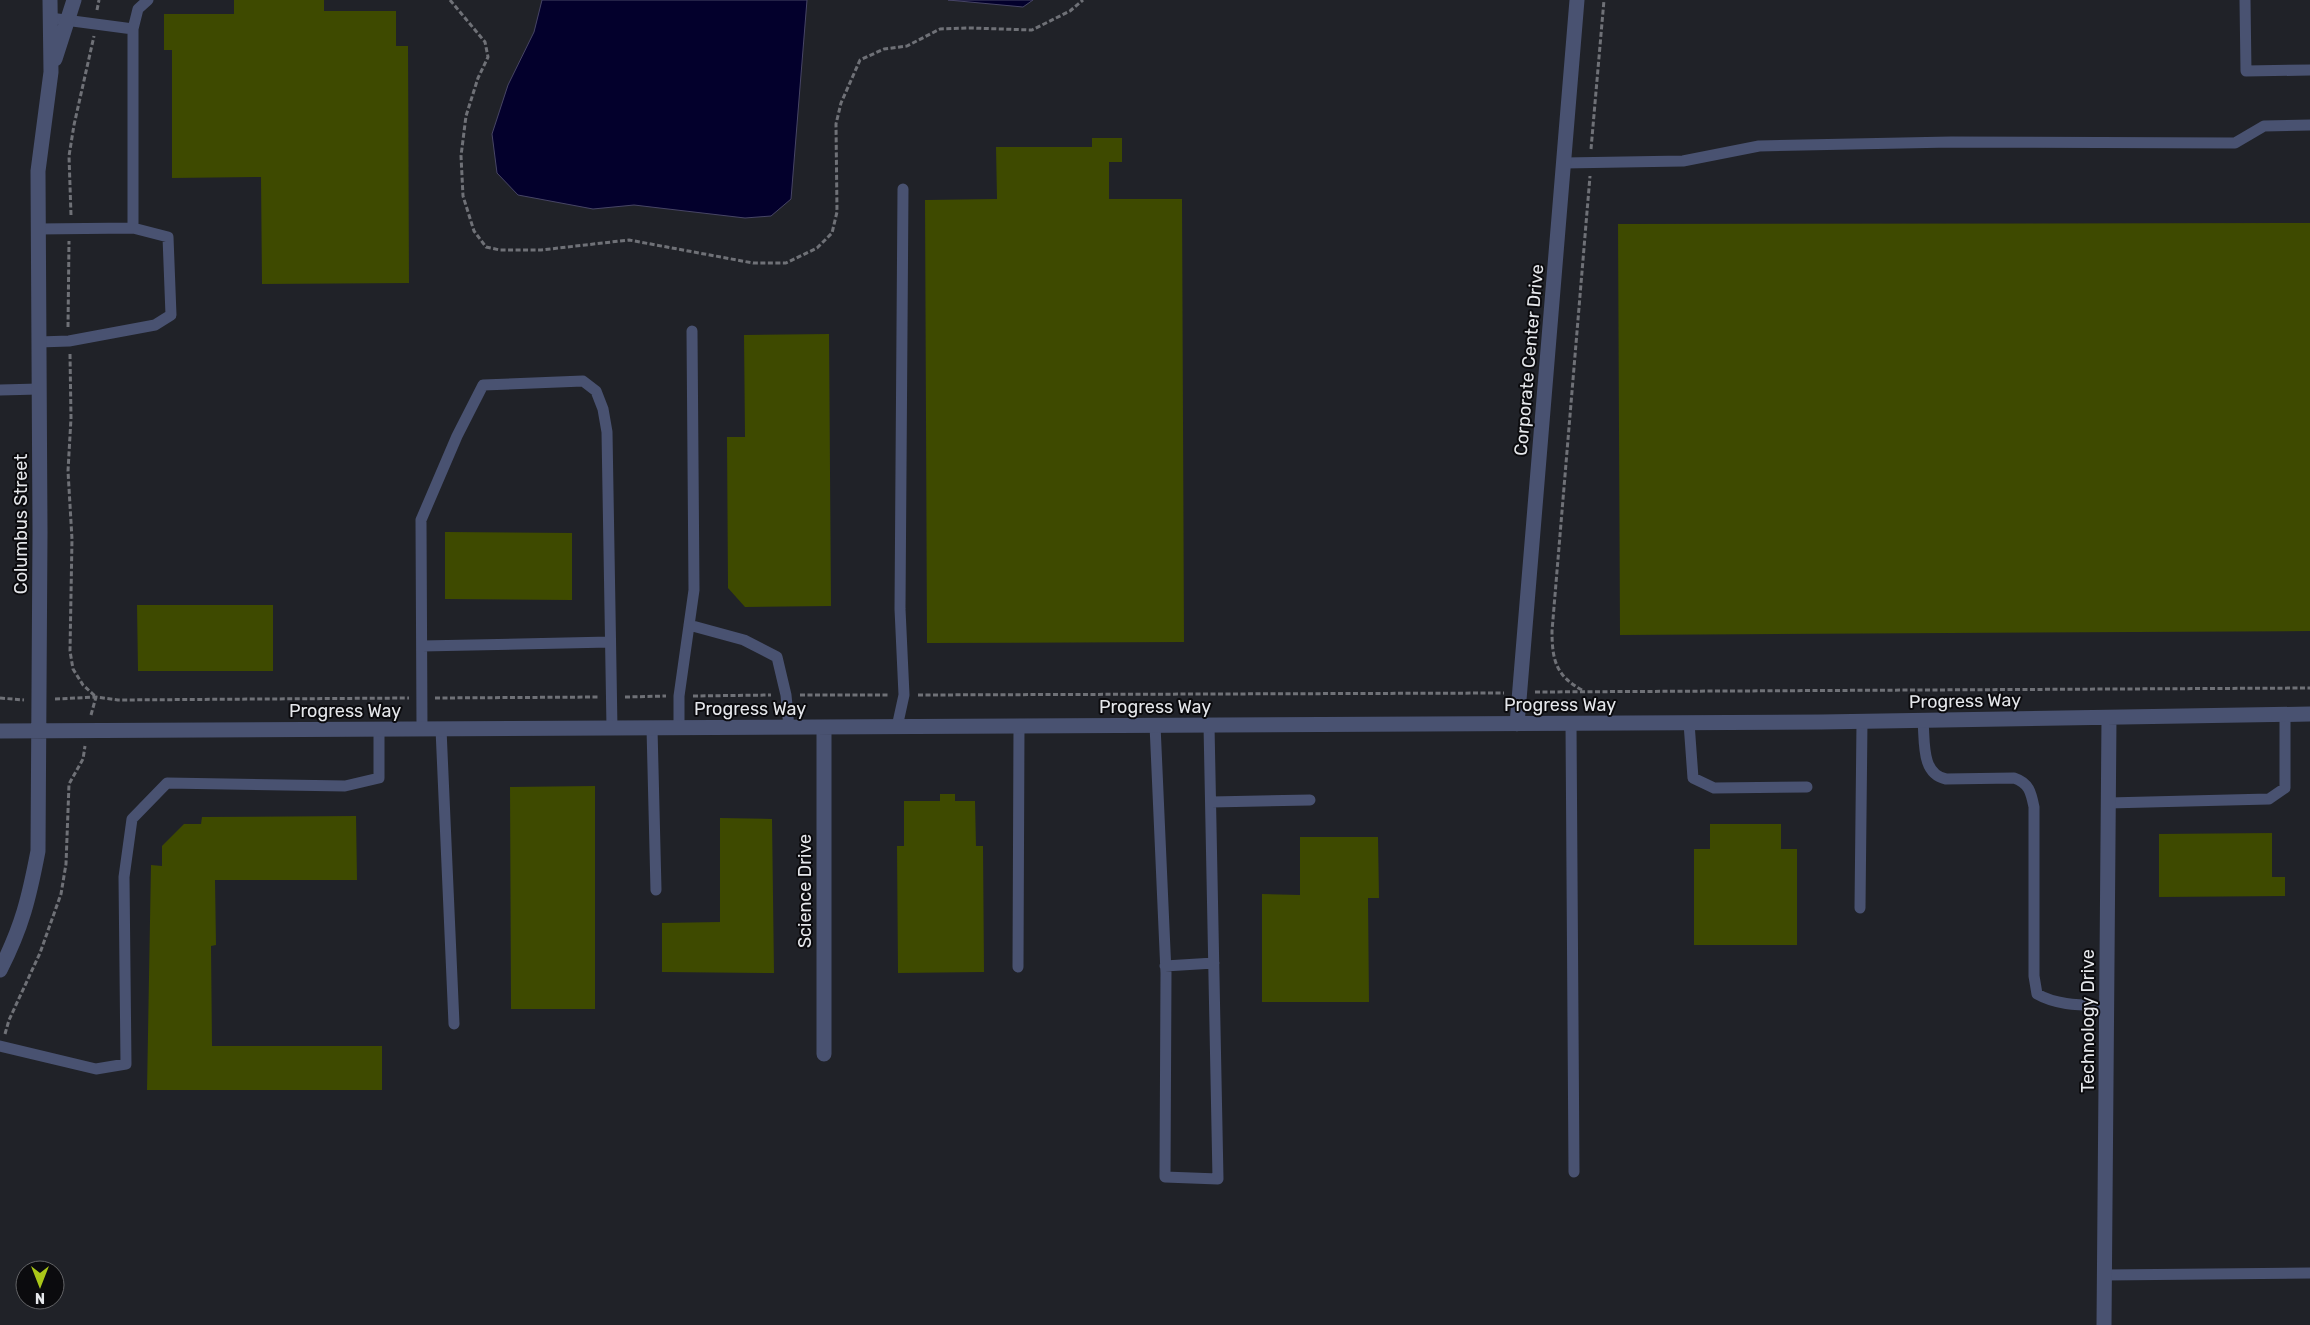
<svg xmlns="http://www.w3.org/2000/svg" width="2310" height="1325" font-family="Rubik,sans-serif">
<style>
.water{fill:#03002c;stroke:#474565}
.building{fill:#3e4a00}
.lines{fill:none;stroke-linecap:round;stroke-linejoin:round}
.path{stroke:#6f7177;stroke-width:3;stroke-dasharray:5 2.5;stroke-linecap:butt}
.service{stroke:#495271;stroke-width:11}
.minor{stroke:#495271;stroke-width:15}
.labels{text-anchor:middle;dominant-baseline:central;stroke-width:4;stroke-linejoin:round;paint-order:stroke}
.street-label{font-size:18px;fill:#e5e7eb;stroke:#0b0b0e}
</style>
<rect width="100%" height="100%" fill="#202228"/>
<path class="water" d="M542 0H807L791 199 771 216 745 218 634 205 593 209 518 195 497 173 492 134 508 85 534 32Z
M948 0H1033L1023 7Z"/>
<path class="building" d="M234 0H324V11H396V46H408L409 283 262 284 261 177 172 178V50H164V14H234Z
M1092 138H1122V162H1109V199H1182L1184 642 927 643 925 200 997 199 996 147H1092Z
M2310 223V631L1620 635 1618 224Z
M829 334 831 606 745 607 728 588 727 437H745L744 335Z
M445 532 572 533V600L445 599Z
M137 605H273V671H138Z
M595 786V1009H511L510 787Z
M940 794H955V801H975L976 846H983L984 972 898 973 897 846H904V801H940Z
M356 816 357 880H215L216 945 211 946 212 1046H382V1090H147L151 865 162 866V846L184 824H201L202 817Z
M720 818 772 819 774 973 662 972V923L720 922Z
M1710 824H1781V849H1797V945H1694V849H1710Z
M2272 833V877H2285V896L2159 897V834Z
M1300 837H1378L1379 898H1368L1369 1002H1262V894L1300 895Z"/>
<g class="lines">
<path class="path" d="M450 0 485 42 488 57 478 78 466 116 461 156 463 196 474 231 486 247 500 250H541L629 240 753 263H786L817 248 832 233 837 212 836 124 841 103 860 60 884 49 907 46 940 29 970 28 1032 30 1070 11 1083 0
M97 10 99 0
M1591 149 1604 0
M71 215 69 156 74 125 94 36
M68 327 69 241
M70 354 71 418 68 471 72 539 70 651 73 669 83 685 95 696
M1582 690C1556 676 1552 660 1552 631L1590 176
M1535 692 2310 688
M800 695H889
M918 695 1504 693
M693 696 771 695
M625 697 666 696
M0 698 24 700
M435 698 599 697
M55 699 96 697 118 700 409 698
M91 715 96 697
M5 1034 9 1020 40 953 61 894 66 864 69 784 83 759 85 746"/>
<path class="service" d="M2245 0 2246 71 2310 70
M50 18 133 29
M1564 163 1683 161 1759 146 1951 142 2235 143 2264 126 2310 125
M133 228V29L138 9 148 0
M38 229 133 228 168 237 171 315 155 325 69 341 39 342
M0 390 39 389
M689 625 744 640 777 657 786 695 789 728
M422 646 610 642
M1923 721C1925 742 1921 774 1946 779L2014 778C2029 783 2031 792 2034 807V976L2037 994C2058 1006 2083 1005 2107 1006
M1571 723 1574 1172
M1689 723 1693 778 1714 788 1807 787
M1155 725 1166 973 1165 1177 1218 1179 1209 725
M897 727 904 695 900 609 903 189
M652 728 656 890
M679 728V696L694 590 692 331
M422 729 421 520 457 436 483 385 583 381 596 391 603 409 607 432 612 728
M441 729 454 1024
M1211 802 1310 800
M2108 803 2269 799 2285 788V715
M1860 908 1862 722
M1165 966 1214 963
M1018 967 1019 726
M0 1046 96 1069 126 1064 124 877 132 819 167 783 345 786 379 778V729
M2104 1275 2310 1273"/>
<path class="minor" d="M55 59 74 0
M1517 724 1577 0
M0 731 1821 722 2310 714
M0 970C22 927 29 898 38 851L40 532 38 171 51 72 50 0
M824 1054V727
M2104 1325 2109 718"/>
</g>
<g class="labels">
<g class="street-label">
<text transform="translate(1529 360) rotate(-85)">Corporate Center Drive</text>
<text transform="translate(21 524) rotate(-90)">Columbus Street</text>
<text transform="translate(1965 701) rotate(-1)">Progress Way</text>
<text x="1560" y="705">Progress Way</text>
<text x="1155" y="707">Progress Way</text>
<text x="750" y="709">Progress Way</text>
<text x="345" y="711">Progress Way</text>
<text transform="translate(805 891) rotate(-90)">Science Drive</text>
<text transform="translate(2088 1021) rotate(-90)">Technology Drive</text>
</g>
</g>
<g transform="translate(40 1285) rotate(180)"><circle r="24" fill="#0b0b0e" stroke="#626366"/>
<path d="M0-4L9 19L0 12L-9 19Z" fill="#aac719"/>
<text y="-8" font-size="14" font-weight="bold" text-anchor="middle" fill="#e5e7eb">N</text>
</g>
</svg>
